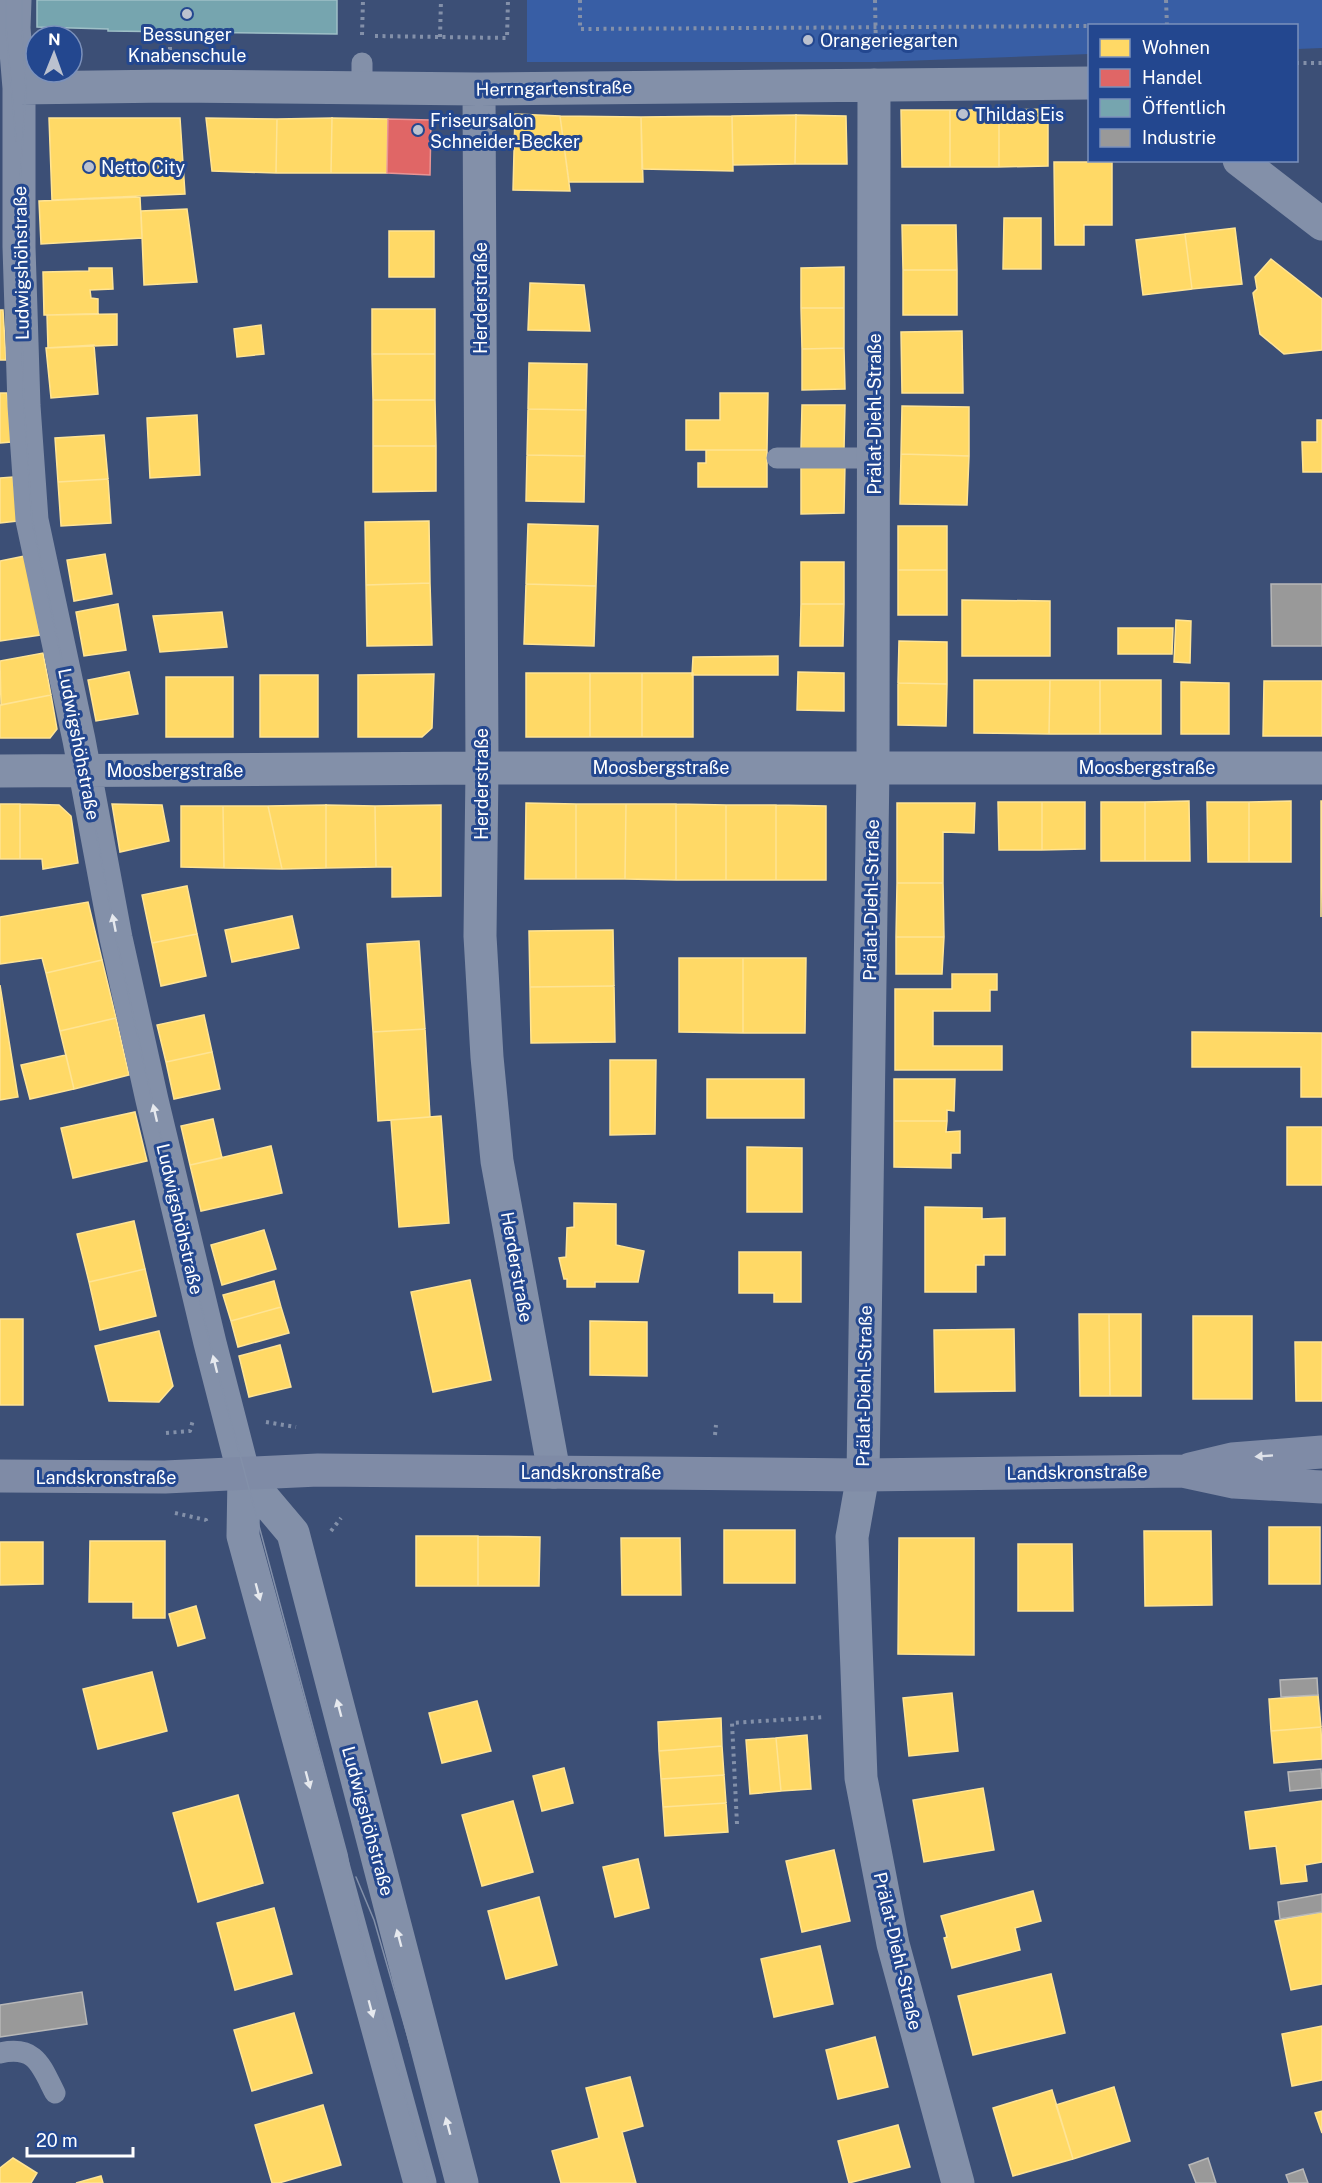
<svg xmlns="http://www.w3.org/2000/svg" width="1322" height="2183" font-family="'Public Sans',sans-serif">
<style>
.green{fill:#385ea5}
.homes{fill:#ffd966;stroke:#ffe494;stroke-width:1.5}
.shops{fill:#e06666;stroke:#e99494;stroke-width:1.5}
.public{fill:#76a5af;stroke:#9fc0c7;stroke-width:1.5}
.industry{fill:#999;stroke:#b8b8b8;stroke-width:1.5}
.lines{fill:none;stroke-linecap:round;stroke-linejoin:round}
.path{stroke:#8390a9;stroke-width:4;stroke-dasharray:3 4.5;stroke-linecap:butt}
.service{stroke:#8390a9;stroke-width:21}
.minor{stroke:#8390a9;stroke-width:33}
.secondary{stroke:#7f8ba6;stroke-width:33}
.tram{stroke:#8390a9;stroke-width:1.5}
.oneway{fill:#e6e9ee}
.oneway2{fill:#dfe2e9}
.poi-dot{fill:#bbc1cf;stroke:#23478f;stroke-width:2}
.labels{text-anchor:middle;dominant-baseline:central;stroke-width:6;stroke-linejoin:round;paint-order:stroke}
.poi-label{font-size:18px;fill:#fff;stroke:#23478f;text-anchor:start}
.street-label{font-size:18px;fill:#fff;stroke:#23478f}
</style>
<rect width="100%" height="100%" fill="#3c4f76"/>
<path class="green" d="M527 0H1322V48L1297 49 1296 26H1090L1089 54 876 62H527Z"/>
<path class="homes" d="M1048 109V166L999 167V110Z
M901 110H950V167H902Z
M950 110H999V167H950Z
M515 114 560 116 570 191 513 190Z
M796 115 795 164 733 165 732 116Z
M796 115 846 116 847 164H795Z
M560 116 641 117 643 182H569Z
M732 116 733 171 642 169 641 117Z
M49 118H180L185 194 52 200Z
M206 118 277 119 276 173 212 171Z
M332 118 388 119 387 173H331Z
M332 118 331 173H276L277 119Z
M1054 162H1112V225H1084V245H1055Z
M140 197 142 238 41 244 39 201Z
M187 209 197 282 144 285 141 211Z
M1004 218H1041V269H1003Z
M902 225H956L957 270H903Z
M1235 228 1242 284 1192 289 1185 234Z
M389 231H434V277H389Z
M1185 234 1192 289 1143 295 1136 240Z
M1271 259 1322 299V350L1284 354 1260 334 1253 293 1257 289 1255 277Z
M844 267V308H801V268Z
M89 268H112L113 289 90 290 91 298 98 299V314L44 315 43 272 89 271Z
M903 270H957V315H903Z
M530 283 584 285 590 331 528 330Z
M801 308H844V348L802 349Z
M372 309H435V354H372Z
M0 310H3L6 360H0Z
M117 314V345L48 348 47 315Z
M261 325 264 354 237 357 234 329Z
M962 331 963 393H902L901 332Z
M94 345 98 394 51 398 46 348Z
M844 348 845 389 802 390V349Z
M372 354H435V400H373Z
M529 363 587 364 586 410 528 409Z
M0 393H7L11 442 0 443Z
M720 393H768L767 450H686V420H720Z
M373 400H435L436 446H373Z
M802 405H845L844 450 801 449Z
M902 406 969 407V456L901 454Z
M528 409 586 410 585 456 527 455Z
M197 415 200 475 150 478 147 418Z
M1317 420H1322V472H1303L1302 442H1317Z
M104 435 108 479 58 482 55 438Z
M373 446H436V491L373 492Z
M706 450H767V487H698V463H706Z
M901 454 969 456 967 505 900 504Z
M527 455 585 456 584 502 526 501Z
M845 464 844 513 801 514V465Z
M13 477 17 521 0 523V478Z
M108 479 111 523 61 526 58 482Z
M429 521 430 583 366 585 365 522Z
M528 524 598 526 596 586 526 584Z
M898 526H947V570H898Z
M105 554 112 594 74 601 67 560Z
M25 556 40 635 0 641V561Z
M801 562H844V604H801Z
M898 570H947V615H898Z
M430 583 432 645 367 646 366 585Z
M526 584 596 586 594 646 524 644Z
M962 600 1050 601V656H962Z
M118 604 126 650 84 656 76 612Z
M801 604H844L843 646H800Z
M222 612 227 647 160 652 153 616Z
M1176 620 1191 621 1190 663 1174 662Z
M1118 628H1173L1172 654H1118Z
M899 641 947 642V684L898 683Z
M43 653 51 695 1 705 0 661Z
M778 656V675H692L693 657Z
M129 672 138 714 96 721 88 680Z
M798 672 844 673V711L797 710Z
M526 673H590V737H526Z
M590 673H642V737H590Z
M642 673H693V737H642Z
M434 674 432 728 422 737H358V675Z
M260 675H318V737H260Z
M166 677H233V737H166Z
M974 680H1050L1049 734 974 733Z
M1050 680H1100V734H1049Z
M1100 680H1161V734H1100Z
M1264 681H1322V736H1263Z
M1181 682 1229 683V734H1181Z
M898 683 947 684 946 726 898 725Z
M51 695 57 729 50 738H0V705Z
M1189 801 1190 861H1145V802Z
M1291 801V862H1249V802Z
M1321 801H1322L1321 917Z
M998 802H1042V850H999Z
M1042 802H1085V849L1042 850Z
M1101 802H1145V861H1101Z
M1207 802H1249V862H1208Z
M526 803 576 804V879H525Z
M897 803H975L974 833 943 832V883H897Z
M0 804H20V859H0Z
M20 804 59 805 71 816 78 863 43 869 42 859H20Z
M112 804 162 805 169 841 120 852Z
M576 804H626L625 879H576Z
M626 804H676V880L625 879Z
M676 804 726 805V880H676Z
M326 805 375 806 376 867 326 868Z
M326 805V868L282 869 268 806Z
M441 805V896L392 897V867H376L375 806Z
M726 805H776V880H726Z
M776 805 826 806V880H776Z
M181 806H223L224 868 181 867Z
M223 806H268L282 869 224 868Z
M897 883H943L944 937H896Z
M187 886 197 934 152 943 142 895Z
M88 902 102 960 46 973 42 958 0 964V917Z
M292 916 299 948 232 962 225 930Z
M613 930 614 986 530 987 529 931Z
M197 934 206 976 161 986 152 943Z
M896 937H944L942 974H896Z
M419 941 425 1029 373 1032 367 944Z
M679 958H743V1033L679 1032Z
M743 958H806L805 1033H743Z
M102 960 116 1018 60 1031 46 973Z
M952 974H997V990H990V1011H933V1046H1002V1070H895V989H952Z
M0 985 18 1097 0 1100Z
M614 986 615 1042 531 1043 530 987Z
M204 1015 212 1052 166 1062 157 1025Z
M116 1018 129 1075 74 1089 60 1031Z
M425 1029 430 1117 378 1121 373 1032Z
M1192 1032 1322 1033V1097H1301V1067H1192Z
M212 1052 220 1089 174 1099 166 1062Z
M66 1055 74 1089 30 1099 21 1065Z
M610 1060H656L655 1134 610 1135Z
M707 1079H804V1118H707Z
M894 1079H955L954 1111 947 1110V1121H894Z
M135 1112 147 1161 73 1178 61 1128Z
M441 1116 449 1223 399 1227 391 1120Z
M213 1119 222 1158 190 1165 181 1126Z
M894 1121H947L946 1132 960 1131V1153H951V1168L894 1167Z
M1287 1127H1322V1185H1287Z
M271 1146 282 1193 201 1211 190 1165Z
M747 1147 802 1148V1212H747Z
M574 1203 616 1204V1245L644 1251 638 1282H595V1287H567V1279H564L559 1258 566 1257 567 1228 574 1227Z
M925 1207 982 1208V1219L1005 1218V1255H984V1265H976V1292H925Z
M134 1221 145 1269 89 1282 77 1234Z
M264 1230 276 1269 222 1285 211 1245Z
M739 1252H801V1302H774V1293H739Z
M145 1269 156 1316 100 1330 89 1282Z
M470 1280 491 1380 433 1392 411 1292Z
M274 1281 281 1307 231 1321 223 1295Z
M281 1307 289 1333 238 1347 231 1321Z
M1079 1314H1109L1110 1396H1080Z
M1109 1314H1141V1396H1110Z
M1193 1316H1252V1399H1193Z
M0 1319H23V1405H0Z
M590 1321 647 1322V1376L590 1375Z
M1014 1329 1015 1391 935 1392 934 1330Z
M159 1331 173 1386 159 1402 109 1401 95 1346Z
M1295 1342H1322V1401H1296Z
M280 1345 291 1387 249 1397 239 1356Z
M1269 1527H1320V1584H1269Z
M724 1530H795V1583H724Z
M1144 1531H1211L1212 1605 1145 1606Z
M416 1536H478V1586H416Z
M478 1536 540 1537 539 1586H478Z
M621 1538H680L681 1595H622Z
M899 1538H974V1655L898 1654Z
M90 1541H165V1618H133V1602H89Z
M0 1542H43V1584L0 1585Z
M1018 1544H1072L1073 1611H1018Z
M196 1606 205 1638 178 1646 169 1614Z
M152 1672 167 1731 98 1749 83 1689Z
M952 1693 958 1751 909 1756 903 1698Z
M1318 1695 1321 1727 1271 1731 1269 1699Z
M477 1701 491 1751 442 1763 429 1713Z
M721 1718 722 1746 659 1751 658 1722Z
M1321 1727 1322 1759 1274 1763 1271 1731Z
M807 1735 811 1789 781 1791 776 1738Z
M776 1738 781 1791 750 1794 746 1740Z
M722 1746 724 1775 661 1779 659 1751Z
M564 1768 573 1803 542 1811 533 1776Z
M724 1775 726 1803 663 1807 661 1779Z
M983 1788 994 1850 924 1862 913 1800Z
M238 1795 263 1883 198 1902 173 1813Z
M513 1801 533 1872 482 1886 462 1815Z
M1322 1801V1862L1305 1865 1307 1881 1281 1884 1276 1846 1250 1849 1245 1812Z
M726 1803 728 1832 665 1836 663 1807Z
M834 1850 850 1921 802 1932 786 1861Z
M638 1859 649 1908 615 1917 603 1867Z
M1033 1891 1041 1921 1015 1928 1020 1950 952 1968 944 1938 947 1937 941 1916Z
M539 1897 557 1965 506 1979 488 1911Z
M274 1908 292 1974 235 1990 217 1923Z
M1322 1912V1984L1291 1990 1275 1921Z
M820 1946 833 2004 774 2017 761 1959Z
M1051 1974 1065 2033 973 2055 958 1996Z
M294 2013 312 2073 252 2091 234 2030Z
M1322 2026V2080L1292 2086 1282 2034Z
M875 2037 888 2087 838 2099 826 2050Z
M630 2077 643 2126 622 2132 636 2183H561L552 2151 599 2138 586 2088Z
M1114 2087 1130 2141 1073 2159 1056 2105Z
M1052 2090 1073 2159 1013 2176 993 2108Z
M323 2105 341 2165 279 2183H272L255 2125Z
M1322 2111V2133L1315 2113Z
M898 2125 910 2167 849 2183 838 2141Z
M13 2158 37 2173 31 2183H0V2168Z
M101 2176 103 2183H76Z"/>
<path class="shops" d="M388 119 431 120 430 175 387 173Z"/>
<path class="public" d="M37 0H337V34L108 31V29L37 27Z"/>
<path class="industry" d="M1271 584H1322V646H1272Z
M1317 1678 1318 1695 1281 1697 1280 1680Z
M1321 1769 1322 1788 1290 1791 1288 1772Z
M1322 1894V1912L1280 1919 1278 1902Z
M82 1992 87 2024 0 2037V2005Z
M1208 2158 1216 2183H1196L1189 2165Z
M1303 2169 1308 2183H1289L1286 2175Z"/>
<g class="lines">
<path class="path" d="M580 0V29L1090 26
M875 0 876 51
M1166 0 1167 26
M170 32V52
M362 35 363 0
M375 36 507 38 508 0
M440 37 441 0
M1296 63H1322
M266 1422 296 1427
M166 1433 190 1431 193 1420
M715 1435 716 1425
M175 1513 206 1520 207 1523
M331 1531 341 1518
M737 1824 732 1723 825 1717"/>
<path class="service" d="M362 63V88
M777 458H873
M0 2053C36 2045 41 2066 55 2093"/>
<path class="minor" d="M15 0 14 28 19 88V247L24 406 32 520 79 740 116 938 152 1100 210 1343 244 1475 243 1536 420 2183
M874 85 873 767 864 1407 863 1475 852 1537 861 1778 893 1944 958 2183
M19 88 171 86 479 89 1090 83
M479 89 482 768 480 936 487 1057 497 1161 554 1472
M1239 160 1322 224
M0 771 482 768H1322
M244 1475 293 1533 462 2183"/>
<path class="secondary" d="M1190 1469 1232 1459 1322 1452
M0 1476 165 1477 318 1470 863 1475 1183 1471 1234 1482 1322 1487"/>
<path class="tram" d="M6 0V28L16 141
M22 0V29L26 88 19 197V247L24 406 32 520 79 740 116 938 152 1100 210 1343 347 1854 362 1942 429 2183
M356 1877 374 1920 450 2183"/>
</g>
<defs><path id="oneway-solid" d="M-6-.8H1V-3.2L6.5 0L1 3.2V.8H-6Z" transform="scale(1.5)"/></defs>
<g class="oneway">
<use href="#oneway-solid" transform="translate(114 923) rotate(-101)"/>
<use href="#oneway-solid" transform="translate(155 1113) rotate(-103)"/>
<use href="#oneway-solid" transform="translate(215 1364) rotate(-104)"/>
<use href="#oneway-solid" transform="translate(258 1592) rotate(75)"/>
<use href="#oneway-solid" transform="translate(339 1708) rotate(-105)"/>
<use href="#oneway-solid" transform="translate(308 1780) rotate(75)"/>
<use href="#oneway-solid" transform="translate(399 1938) rotate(-105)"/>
<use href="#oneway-solid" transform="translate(371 2009) rotate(75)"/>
<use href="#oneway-solid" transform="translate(448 2126) rotate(-105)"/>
</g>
<use class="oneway2" href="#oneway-solid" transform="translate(1264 1456) rotate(176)"/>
<g class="poi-dot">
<circle cx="187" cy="14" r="6"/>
<circle cx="808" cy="40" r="6"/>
<circle cx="963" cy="114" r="6"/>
<circle cx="418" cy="130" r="6"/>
<circle cx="89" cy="167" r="6"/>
</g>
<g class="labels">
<g class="poi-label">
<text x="187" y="34" text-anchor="middle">Bessunger<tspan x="187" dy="21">Knabenschule</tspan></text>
<text x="820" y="40">Orangeriegarten</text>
<text x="975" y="114">Thildas Eis</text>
<text x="430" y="120">Friseursalon<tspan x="430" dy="21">Schneider-Becker</tspan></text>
<text x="101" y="167">Netto City</text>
</g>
<g class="street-label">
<text transform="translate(554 88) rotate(-1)">Herrngartenstraße</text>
<text transform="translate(21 263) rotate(-91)">Ludwigshöhstraße</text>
<text transform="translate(480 298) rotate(-90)">Herderstraße</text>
<text transform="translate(874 414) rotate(-90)">Prälat-Diehl-Straße</text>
<text transform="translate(79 744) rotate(79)">Ludwigshöhstraße</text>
<text x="661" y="767">Moosbergstraße</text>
<text x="1147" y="767">Moosbergstraße</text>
<text x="175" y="770">Moosbergstraße</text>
<text transform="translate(481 784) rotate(-90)">Herderstraße</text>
<text transform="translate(871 900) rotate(-89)">Prälat-Diehl-Straße</text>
<text transform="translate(180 1219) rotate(77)">Ludwigshöhstraße</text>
<text transform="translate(517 1267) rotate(80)">Herderstraße</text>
<text transform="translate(864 1386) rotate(-89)">Prälat-Diehl-Straße</text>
<text x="591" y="1472">Landskronstraße</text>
<text transform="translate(1077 1472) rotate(-1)">Landskronstraße</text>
<text x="106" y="1477">Landskronstraße</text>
<text transform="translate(368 1821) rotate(75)">Ludwigshöhstraße</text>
<text transform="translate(898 1951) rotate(77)">Prälat-Diehl-Straße</text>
</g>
</g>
<rect x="1088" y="24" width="210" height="138" fill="#23478f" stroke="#7b91bc" stroke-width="1.5"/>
<rect x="1100" y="39" width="30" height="18" fill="#ffd966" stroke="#7b91bc" stroke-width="1.5"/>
<text x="1142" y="54" font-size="18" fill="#ffffff">Wohnen</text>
<rect x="1100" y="69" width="30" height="18" fill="#e06666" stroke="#7b91bc" stroke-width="1.5"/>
<text x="1142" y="84" font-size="18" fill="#ffffff">Handel</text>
<rect x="1100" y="99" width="30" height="18" fill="#76a5af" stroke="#7b91bc" stroke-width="1.5"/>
<text x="1142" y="114" font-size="18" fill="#ffffff">Öffentlich</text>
<rect x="1100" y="129" width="30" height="18" fill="#999999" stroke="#7b91bc" stroke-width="1.5"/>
<text x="1142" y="144" font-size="18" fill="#ffffff">Industrie</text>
<g transform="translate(54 54) rotate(1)"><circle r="28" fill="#23478f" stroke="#7b91bc" stroke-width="1.5"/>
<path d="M0-4.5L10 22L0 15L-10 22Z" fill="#bbc1cf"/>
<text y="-9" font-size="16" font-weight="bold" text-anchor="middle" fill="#ffffff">N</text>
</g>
<path d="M27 2147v9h106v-9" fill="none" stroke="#ffffff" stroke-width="3"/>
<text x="36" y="2147" font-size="18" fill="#ffffff" stroke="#23478f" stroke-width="4.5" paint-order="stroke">20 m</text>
</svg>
